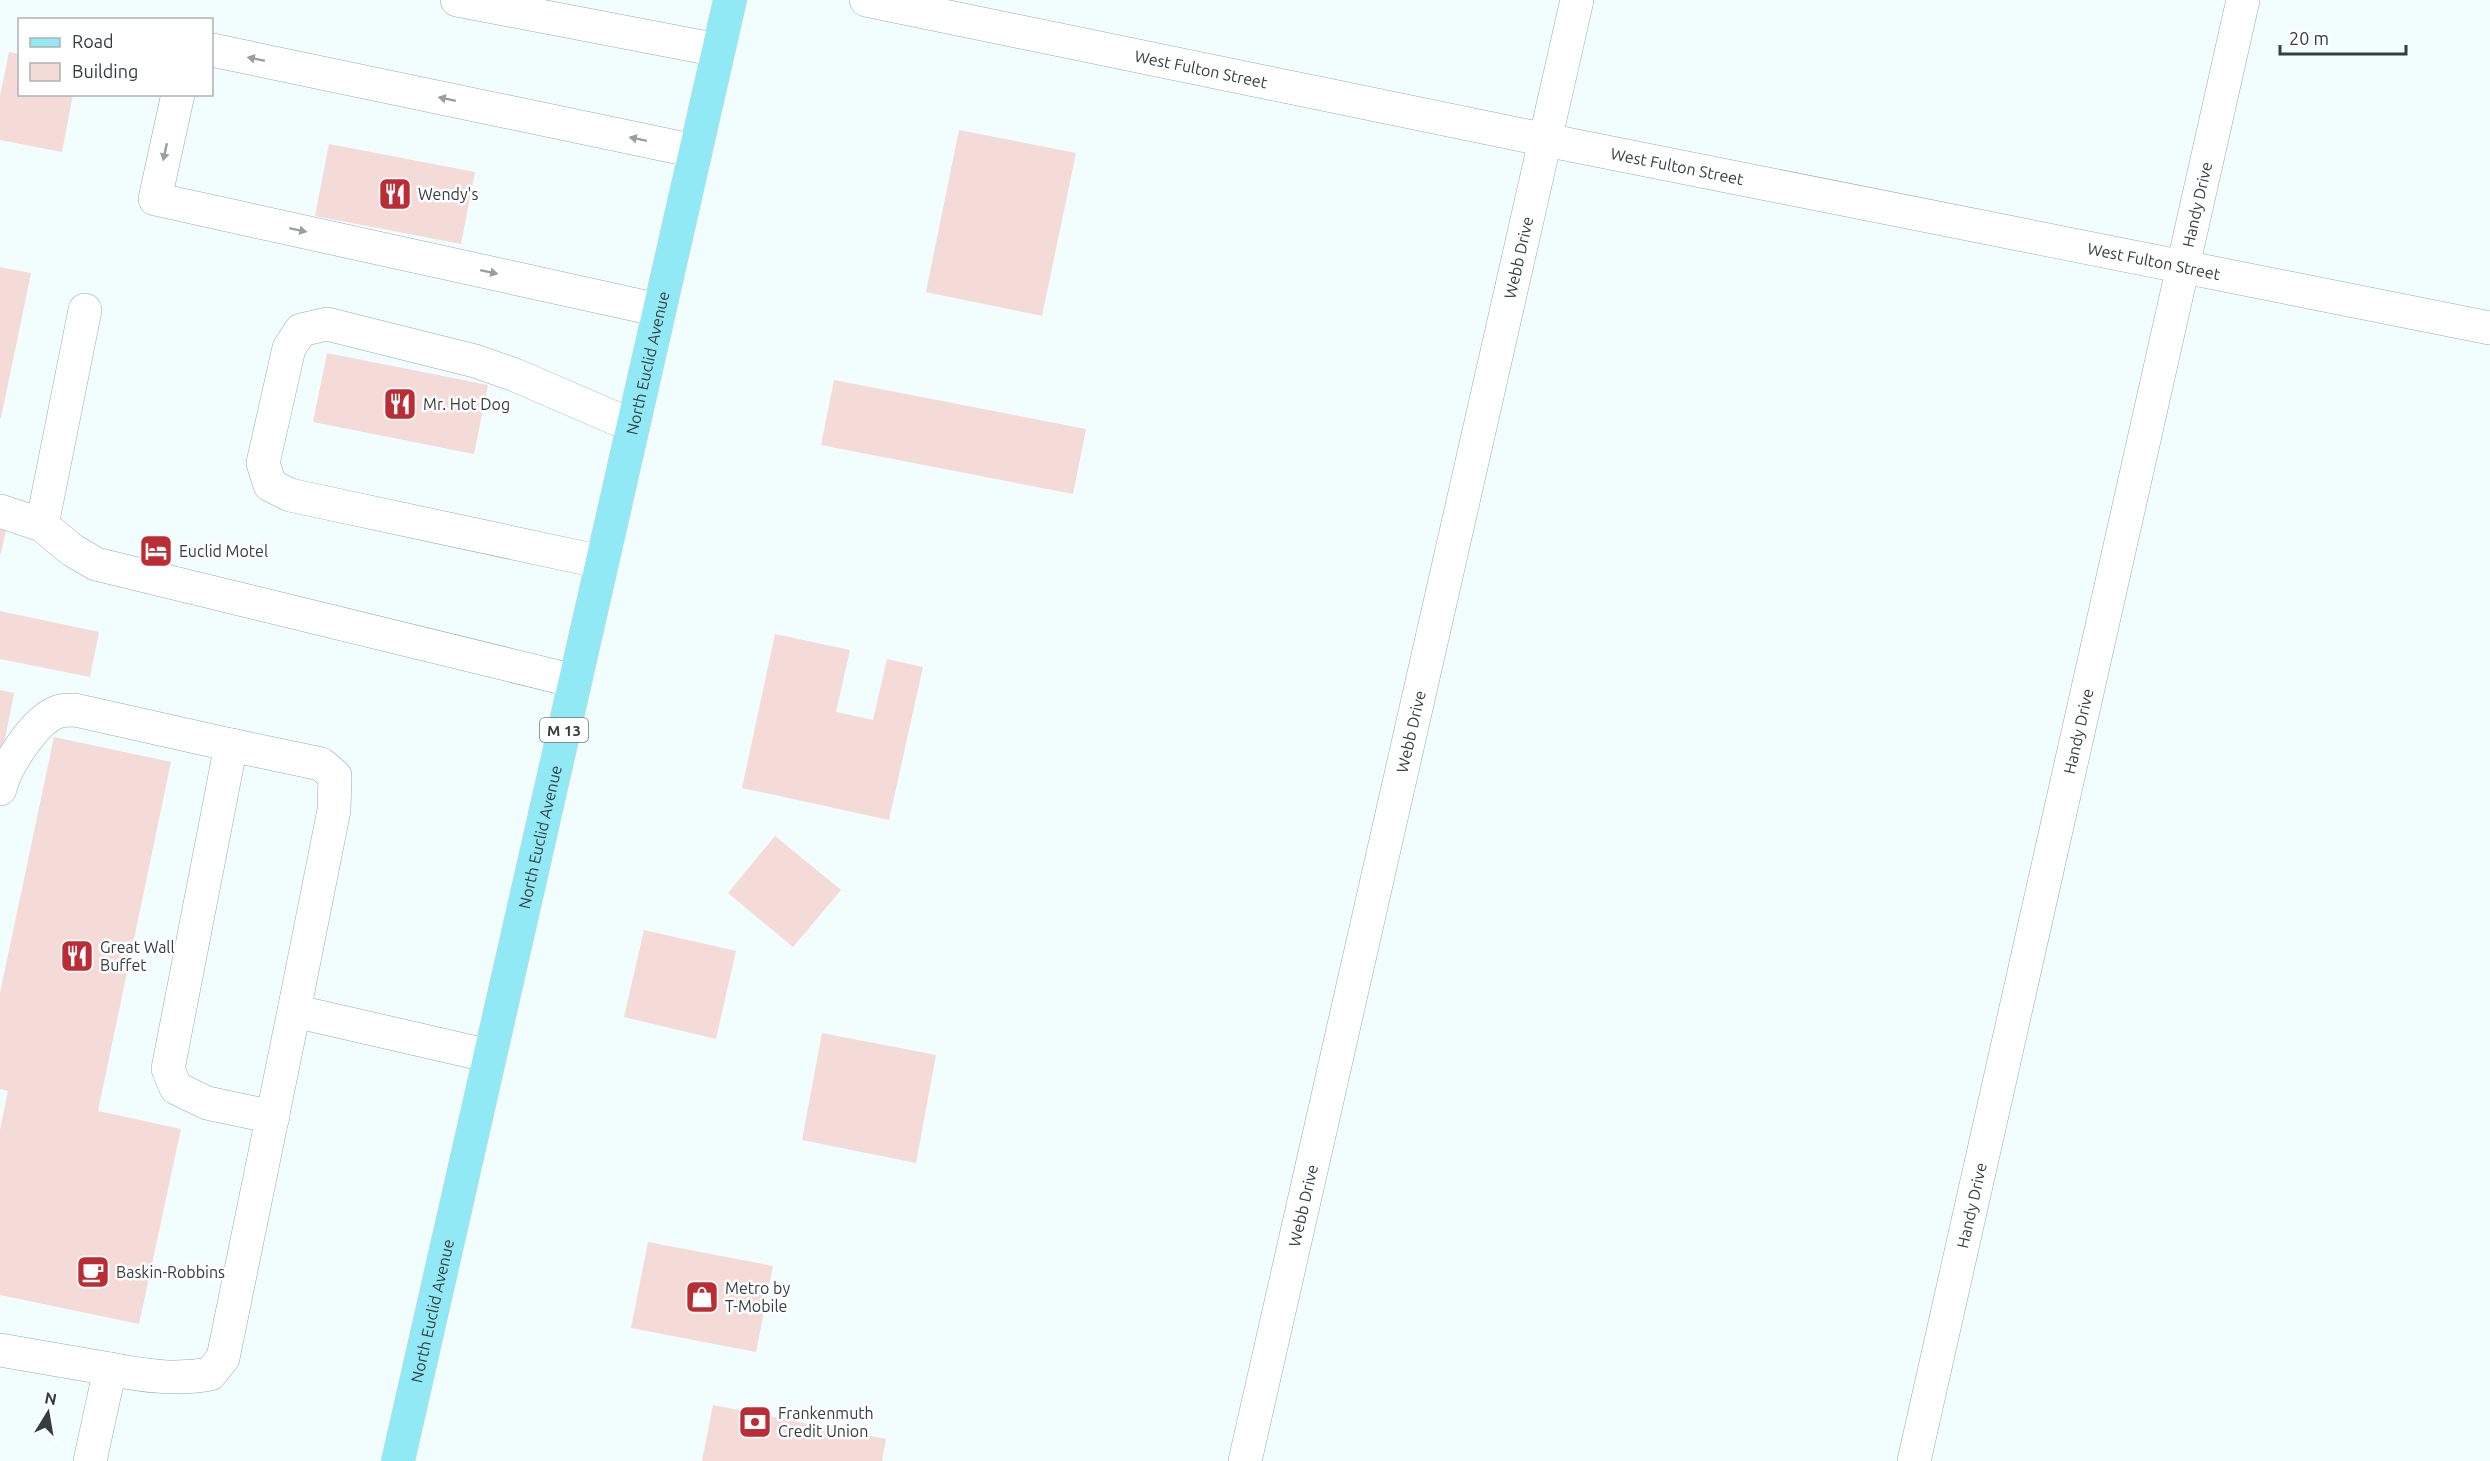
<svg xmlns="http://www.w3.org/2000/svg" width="2490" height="1461" font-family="Ubuntu,sans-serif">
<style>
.building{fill:#f4dbd8}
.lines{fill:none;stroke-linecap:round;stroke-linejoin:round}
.minor-casing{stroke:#93acaf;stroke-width:34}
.major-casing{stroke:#d6d8d9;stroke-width:34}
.minor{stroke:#fff;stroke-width:33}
.major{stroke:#91e9f5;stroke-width:33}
.oneway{fill:#9a9ea0}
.labels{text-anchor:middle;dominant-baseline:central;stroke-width:5;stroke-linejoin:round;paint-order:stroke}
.shield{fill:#fff;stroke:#717879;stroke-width:1.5}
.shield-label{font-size:15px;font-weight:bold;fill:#343e40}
.street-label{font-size:16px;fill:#343e40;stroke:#fff}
.poi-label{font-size:16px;fill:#343e40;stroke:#fff;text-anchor:start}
</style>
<rect width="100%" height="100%" fill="#f2fdfe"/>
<path class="building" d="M9 52 20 54V94H73L62 152 0 140V96Z
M959 130 1076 153 1042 316 926 292Z
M329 144 475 172 461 244 315 216Z
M0 267 31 273 1 418H0Z
M327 353 488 385 474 454 313 422Z
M834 380 1086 429 1073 494 821 445Z
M0 529 6 530 1 554H0Z
M0 611 99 632 90 677 0 659Z
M775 634 850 650 836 712 873 720 887 659 923 667 889 820 742 788Z
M0 690 14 693 2 754 0 753Z
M54 737 171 762 98 1111 181 1129 139 1324 0 1295V1130L8 1091 0 1089V993Z
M775 836 841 890 793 947 728 893Z
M644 930 736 951 716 1039 624 1017Z
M822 1033 936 1055 916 1163 802 1140Z
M648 1242 773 1266 756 1352 631 1328Z
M713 1405 886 1439 882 1461H702Z"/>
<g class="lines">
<defs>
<g id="minor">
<path d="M457 0 718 50"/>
<path id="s1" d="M866 0 1546 140 2490 328"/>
<path d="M212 50 695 151"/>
<path d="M178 94 155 199 659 310"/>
<path d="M0 511 42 525 72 550 96 564 575 681"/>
<path d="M42 525 85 310"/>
<path d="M602 562 290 495 270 485 263 463 289 348 301 330 327 324 475 361 515 375 633 426"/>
<path d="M0 789C5 767 34 721 57 712 62 710 69 710 75 710L231 745"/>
<path d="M273 1117 207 1103 176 1088 168 1069 231 745 321 764 335 776 334 810 294 1011"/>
<path d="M0 1350 110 1369"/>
<path d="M90 1461 110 1369C144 1376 176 1380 210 1374L223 1358 294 1011 490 1056"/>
<path id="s2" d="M1245 1461 1577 0"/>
<path id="s3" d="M1914 1461 2243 0"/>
</g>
<g id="major">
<path id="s4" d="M398 1461 730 0"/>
</g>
</defs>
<use href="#minor" class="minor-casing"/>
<use href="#major" class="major-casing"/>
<use href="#minor" class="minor"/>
<use href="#major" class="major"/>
</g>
<defs><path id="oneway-solid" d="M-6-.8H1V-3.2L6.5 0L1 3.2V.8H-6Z" transform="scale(1.5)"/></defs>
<g class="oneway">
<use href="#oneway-solid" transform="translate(256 59) rotate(-168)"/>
<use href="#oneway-solid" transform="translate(447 99) rotate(-168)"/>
<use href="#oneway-solid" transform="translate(638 139) rotate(-168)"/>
<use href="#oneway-solid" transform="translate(165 152) rotate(102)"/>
<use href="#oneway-solid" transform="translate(298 230) rotate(12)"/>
<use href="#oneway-solid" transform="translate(489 272) rotate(12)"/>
</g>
<defs>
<symbol id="restaurant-square" viewBox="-11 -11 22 22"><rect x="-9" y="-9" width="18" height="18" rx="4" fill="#bc2c34" stroke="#fff"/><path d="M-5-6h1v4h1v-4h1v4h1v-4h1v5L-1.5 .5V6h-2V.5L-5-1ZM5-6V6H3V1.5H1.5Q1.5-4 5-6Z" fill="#fff"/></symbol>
<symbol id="hotel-square" viewBox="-11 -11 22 22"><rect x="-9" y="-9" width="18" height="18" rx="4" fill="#bc2c34" stroke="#fff"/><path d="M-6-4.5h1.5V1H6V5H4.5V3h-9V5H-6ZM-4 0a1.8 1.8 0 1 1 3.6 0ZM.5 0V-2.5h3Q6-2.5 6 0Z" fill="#fff"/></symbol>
<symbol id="cafe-square" viewBox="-11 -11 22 22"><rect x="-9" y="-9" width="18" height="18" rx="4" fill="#bc2c34" stroke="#fff"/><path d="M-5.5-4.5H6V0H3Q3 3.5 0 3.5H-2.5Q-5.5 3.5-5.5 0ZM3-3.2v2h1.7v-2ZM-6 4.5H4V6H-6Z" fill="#fff"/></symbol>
<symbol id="shop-square" viewBox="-11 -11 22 22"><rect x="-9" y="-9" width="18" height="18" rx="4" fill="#bc2c34" stroke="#fff"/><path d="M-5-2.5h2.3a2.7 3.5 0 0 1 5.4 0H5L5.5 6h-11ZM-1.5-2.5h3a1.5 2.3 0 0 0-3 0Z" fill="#fff"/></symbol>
<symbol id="bank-square" viewBox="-11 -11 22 22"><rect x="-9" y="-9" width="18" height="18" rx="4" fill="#bc2c34" stroke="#fff"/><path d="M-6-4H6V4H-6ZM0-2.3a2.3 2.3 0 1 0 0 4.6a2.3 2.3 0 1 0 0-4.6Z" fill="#fff"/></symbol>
</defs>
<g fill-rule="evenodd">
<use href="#restaurant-square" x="376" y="175" width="38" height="38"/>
<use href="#restaurant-square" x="381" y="385" width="38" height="38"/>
<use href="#hotel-square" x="137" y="532" width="38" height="38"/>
<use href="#restaurant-square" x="58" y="937" width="38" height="38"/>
<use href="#cafe-square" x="74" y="1253" width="38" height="38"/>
<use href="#shop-square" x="683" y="1278" width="38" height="38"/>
<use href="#bank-square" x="736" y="1403" width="38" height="38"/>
</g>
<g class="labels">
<rect class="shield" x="540" y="718" width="48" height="24" rx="4.5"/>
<g class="shield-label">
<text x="564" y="730">M 13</text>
</g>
<g class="street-label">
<text stroke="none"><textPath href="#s1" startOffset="342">West Fulton Street</textPath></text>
<text stroke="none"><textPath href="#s1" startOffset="828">West Fulton Street</textPath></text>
<text stroke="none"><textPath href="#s3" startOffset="1288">Handy Drive</textPath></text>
<text stroke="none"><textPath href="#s2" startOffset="1234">Webb Drive</textPath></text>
<text stroke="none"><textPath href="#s1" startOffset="1314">West Fulton Street</textPath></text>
<text stroke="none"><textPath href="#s4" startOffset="1126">North Euclid Avenue</textPath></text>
<text stroke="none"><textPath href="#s3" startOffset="748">Handy Drive</textPath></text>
<text stroke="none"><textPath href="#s2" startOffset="748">Webb Drive</textPath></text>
<text stroke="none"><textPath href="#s4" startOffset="640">North Euclid Avenue</textPath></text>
<text stroke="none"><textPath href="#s2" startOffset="262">Webb Drive</textPath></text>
<text stroke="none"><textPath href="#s3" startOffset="262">Handy Drive</textPath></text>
<text stroke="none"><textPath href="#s4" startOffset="154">North Euclid Avenue</textPath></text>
</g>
<g class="poi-label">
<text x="418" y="194">Wendy's</text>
<text x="423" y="404">Mr. Hot Dog</text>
<text x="179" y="551">Euclid Motel</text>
<text x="100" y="947">Great Wall<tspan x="100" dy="18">Buffet</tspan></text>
<text x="116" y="1272">Baskin-Robbins</text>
<text x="725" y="1288">Metro by<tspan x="725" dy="18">T-Mobile</tspan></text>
<text x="778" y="1413">Frankenmuth<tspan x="778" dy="18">Credit Union</tspan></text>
</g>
</g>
<rect x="18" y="18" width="195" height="78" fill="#ffffff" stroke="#aeb2b3" stroke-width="1.5"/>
<rect x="30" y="38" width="30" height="9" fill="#91e9f5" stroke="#aeb2b3" stroke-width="1.5"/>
<text x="72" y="48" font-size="18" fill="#343e40">Road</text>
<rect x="30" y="63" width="30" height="18" fill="#f4dbd8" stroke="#aeb2b3" stroke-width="1.5"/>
<text x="72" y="78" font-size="18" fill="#343e40">Building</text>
<g transform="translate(48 1413) rotate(11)" stroke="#ffffff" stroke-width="4.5" paint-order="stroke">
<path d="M0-4.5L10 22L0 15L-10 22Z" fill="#343e40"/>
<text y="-9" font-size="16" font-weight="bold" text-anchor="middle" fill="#343e40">N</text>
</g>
<path d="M2280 45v9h126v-9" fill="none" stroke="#343e40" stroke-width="3"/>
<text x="2289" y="45" font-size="18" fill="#343e40" stroke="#ffffff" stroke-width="4.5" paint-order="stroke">20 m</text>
</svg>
